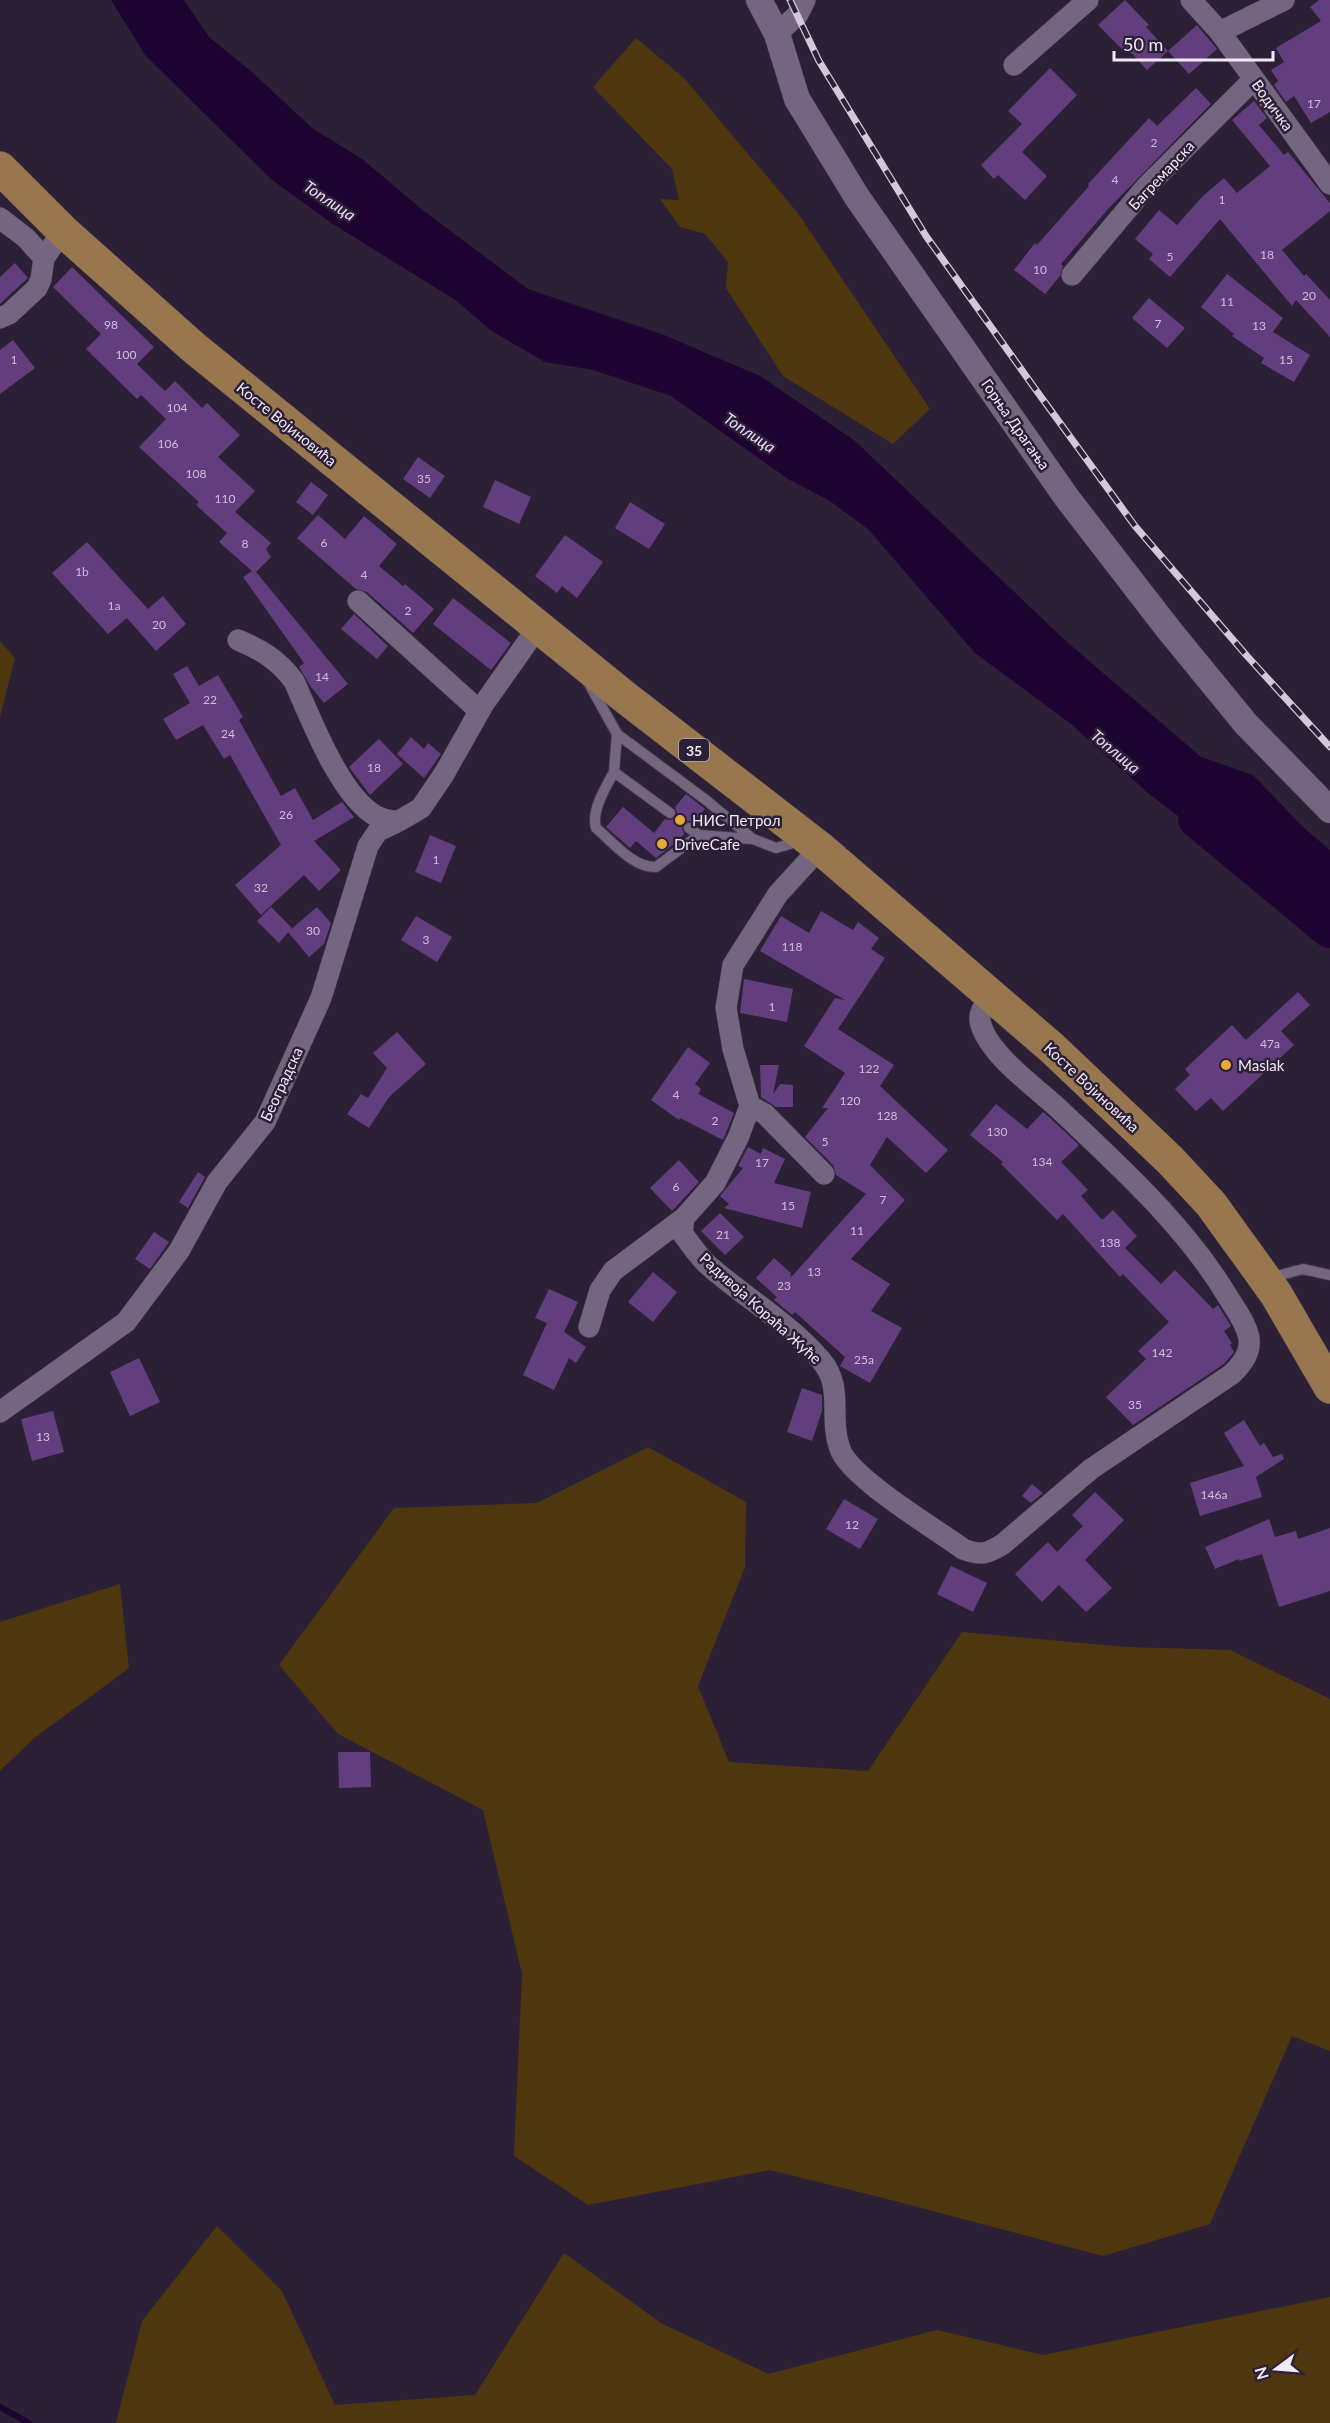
<svg xmlns="http://www.w3.org/2000/svg" width="1330" height="2423" font-family="Lato,sans-serif">
<style>
.green{fill:#4e370f}
.water{fill:#1f0330}
.lines{fill:none;stroke-linecap:round;stroke-linejoin:round}
.stream{stroke:#1f0330;stroke-width:6}
.river{stroke:#1f0330;stroke-width:38}
.building{fill:#633e7e}
.service-casing{stroke:#453a4d;stroke-width:12}
.minor-casing{stroke:#453a4d;stroke-width:22}
.tertiary-casing{stroke:#453a4d;stroke-width:27}
.primary-casing{stroke:#453a4d;stroke-width:34}
.service{stroke:#746680;stroke-width:10}
.minor{stroke:#746680;stroke-width:21}
.tertiary{stroke:#746680;stroke-width:26}
.primary{stroke:#99774e;stroke-width:33}
.rail-casing{stroke:#d1c8d8;stroke-width:7}
.rail{stroke:#2c2036;stroke-width:4.5;stroke-dasharray:14;stroke-linecap:butt}
.poi-dot{fill:#e8ab37;stroke:#2c2036;stroke-width:2}
.labels{text-anchor:middle;dominant-baseline:central;stroke-width:5;stroke-linejoin:round;paint-order:stroke}
.number-label{font-size:12px;fill:#cebeda}
.shield{fill:#2c2036;stroke:#b6adbe;stroke-width:1.5}
.shield-label{font-size:14px;font-weight:bold;fill:#f1e9f8}
.street-label{font-size:15px;fill:#f1e9f8;stroke:#2c2036}
.poi-label{font-size:15px;fill:#f1e9f8;stroke:#2c2036;text-anchor:start}
.water-label{font-size:16px;font-style:italic;fill:#ecd7fe;stroke:#2c2036}
</style>
<rect width="100%" height="100%" fill="#2c2036"/>
<path class="green" d="M636 38 684 78 797 212 930 409 893 444 783 376 726 288 728 262 705 234 680 227 660 199 679 200 672 169 593 87Z
M0 641 15 658 0 717Z
M648 1447 746 1502 745 1567 698 1686 729 1762 868 1771 962 1632 1127 1647 1230 1650 1330 1699V2051L1292 2036 1210 2224 1103 2256 891 2200 770 2170 588 2205 514 2156 522 1974 483 1810 338 1734 279 1665 394 1508 537 1503Z
M120 1584 129 1668 33 1739 0 1771V1622Z
M217 2226 282 2291 335 2405 475 2395 564 2253 661 2323 768 2374 937 2330 1043 2355 1330 2297V2423H116L142 2321Z"/>
<path class="water" d="M111 0H184L209 37 253 73 312 128 362 159 424 211 528 289 664 335 760 376 855 441 1067 642 1201 757 1253 775 1304 828 1330 850V918L1254 861 1204 836 1148 793 1071 724 975 653 868 529 830 501 788 479 671 396 593 370 545 362 490 330 457 301 333 224 272 180 145 55Z"/>
<g class="lines">
<path class="stream" d="M0 2407 29 2423"/>
<path class="river" d="M1197 819 1330 929"/>
</g>
<path class="building" d="M1125 0 1149 25 1146 27 1168 51 1147 70 1126 47 1123 50 1098 25Z
M1319 0H1330V112L1311 123 1294 96 1286 102 1274 85 1278 81 1271 70 1284 62 1276 48 1321 21 1310 7Z
M1197 25 1217 49 1189 74 1168 51Z
M1050 68 1077 95 1022 152 1047 176 1025 200 998 175 994 179 981 165 1022 124 1008 111Z
M1196 88 1211 104 1108 209 1061 264 1063 266 1060 276 1045 294 1014 270 1035 243 1037 245 1089 186 1088 184 1149 118 1157 126Z
M1254 101 1267 118 1259 125 1284 155 1288 152 1330 203V211L1282 250 1304 276 1306 274 1330 300V337L1296 300 1292 306 1220 219 1170 277 1149 259 1153 254 1135 239 1159 210 1177 225 1202 197 1224 178 1237 193 1270 166 1232 120Z
M15 263 28 278 0 304V277Z
M72 267 154 347 137 364 165 391 175 381 202 408 207 403 240 435 218 457 255 491 235 512 271 543 266 549 271 557 256 572 348 684 324 703 311 687 299 667 304 663 243 577 252 571 219 542 227 533 196 505 199 502 139 447 166 419 141 395 137 399 86 349 101 334 53 287Z
M1227 274 1283 318 1273 332 1310 355 1294 382 1261 363 1264 358 1232 336 1234 334 1201 307Z
M1149 298 1185 328 1167 348 1132 318Z
M13 340 35 368 0 394V350Z
M418 457 445 476 430 498 403 479Z
M495 480 531 497 519 524 483 507Z
M311 482 328 495 313 515 296 502Z
M630 502 665 524 649 549 615 528Z
M318 515 345 539 364 516 397 544 379 566 403 586 405 584 434 609 413 633 367 592 356 589 297 538Z
M565 535 603 562 577 598 562 586 557 593 535 576Z
M87 542 148 609 163 596 186 624 156 651 127 618 108 634 52 573Z
M453 598 511 643 491 670 433 624Z
M354 614 388 646 377 659 341 629Z
M187 666 199 686 218 675 243 717 239 720 281 796 295 788 313 820 342 802 354 817 314 841 341 870 319 891 304 875 261 915 235 885 281 845 230 755 224 759 203 725 176 740 163 719 190 703 173 674Z
M411 737 424 749 428 743 441 754 424 778 397 754Z
M379 739 403 764 370 795 349 767Z
M686 794 705 809 694 822 689 821 683 823 682 828 684 834 678 841 656 858 636 841 630 848 606 827 623 807 654 833 665 819 670 820 676 818 677 813 675 807Z
M430 835 456 846 441 883 415 872Z
M271 907 292 928 279 943 257 921Z
M317 907 331 923 324 944 309 957 288 932Z
M821 911 853 930 858 922 879 938 871 949 885 958 838 1029 894 1065 880 1086 948 1150 926 1173 887 1137 870 1165 905 1200 851 1259 890 1284 871 1311 902 1328 870 1383 840 1366 845 1357 795 1312 792 1315 774 1300 777 1297 756 1278 774 1258 791 1273 790 1277 793 1275 866 1194 836 1175 833 1165 805 1137 828 1108H822L845 1073 804 1046 835 998 845 1000 760 951 781 916 809 933Z
M416 916 452 937 437 962 401 940Z
M744 979 793 989 787 1022 740 1013Z
M1298 992 1310 1005 1281 1031 1294 1045 1223 1111 1211 1098 1196 1111 1175 1089 1190 1075 1185 1069 1232 1025 1246 1040Z
M397 1032 426 1064 389 1097 369 1128 347 1114 361 1094 368 1098 387 1068 373 1053Z
M688 1047 710 1063 695 1084 701 1089 698 1094 734 1113 723 1140 680 1118 679 1120 651 1100Z
M760 1065H779L773 1094 780 1084 793 1085V1107H776L761 1097Z
M996 1104 1027 1129 1043 1112 1049 1117 1079 1145 1061 1162 1088 1190 1081 1196 1102 1220 1113 1210 1137 1236 1125 1248 1161 1284 1175 1270 1213 1309 1218 1305 1231 1326 1224 1331 1232 1343 1230 1345 1234 1352 1224 1364 1133 1425 1106 1397 1146 1359 1138 1351 1169 1322 1123 1274 1120 1277 1063 1214 1057 1220 1001 1164 1003 1162 970 1135Z
M748 1147 761 1154 763 1148 785 1159 774 1183 811 1192 802 1228 724 1208 729 1204 720 1196 743 1168 738 1166Z
M679 1160 699 1182 672 1211 650 1188Z
M198 1172 205 1177 188 1208 179 1202Z
M720 1213 744 1237 725 1255 701 1231Z
M154 1232 169 1242 150 1269 135 1259Z
M653 1272 677 1292 653 1322 628 1302Z
M549 1289 578 1302 564 1332 586 1347 576 1363 569 1358 554 1390 523 1375 547 1323 535 1318Z
M139 1358 160 1402 130 1416 110 1372Z
M802 1388 822 1395V1411L812 1441 787 1432Z
M53 1411 64 1452 32 1461 21 1419Z
M1244 1420 1260 1446 1264 1443 1273 1457 1282 1454 1284 1459 1256 1477 1262 1497 1200 1516 1190 1483 1244 1466 1224 1433Z
M1032 1484 1043 1493 1031 1503 1022 1496Z
M1095 1492 1124 1520 1085 1560 1112 1588 1086 1612 1059 1585 1042 1602 1015 1574 1048 1542 1057 1552 1083 1526 1072 1515Z
M844 1499 878 1519 860 1549 826 1529Z
M1269 1519 1275 1537 1296 1531 1298 1539 1330 1528V1591L1279 1607 1262 1554 1239 1561V1559L1215 1569 1205 1547Z
M951 1566 987 1583 973 1612 937 1594Z
M338 1752H370L371 1787 339 1788Z"/>
<g class="lines">
<defs>
<path id="service" d="M587 680 617 734 706 800 753 839 776 848 790 844 799 837
M617 734 614 772 670 813
M614 772C606 787 591 810 596 828 613 842 633 868 656 867L699 835
M689 828 699 835 752 839
M1269 1278 1303 1269 1330 1275"/>
<path id="minor" d="M1191 0 1220 32 1330 184
M1220 32 1284 0
M777 34 798 14 805 0
M1014 65 1088 0
M0 218 26 238 44 258
M1072 275 1146 187 1254 79
M0 318 9 314 37 288 41 279 44 258 63 231
M358 601 474 706 479 708 483 705 538 627
M238 640C262 650 278 660 294 681 311 719 340 796 376 816 383 820 391 821 399 821
M750 1106 765 1114 824 1174
M684 1218 682 1233C690 1243 698 1256 708 1265 744 1297 788 1322 820 1359 845 1387 828 1416 840 1449 850 1478 936 1529 963 1549 981 1556 987 1554 1003 1544L1091 1469 1232 1374C1242 1364 1251 1353 1249 1338 1246 1323 1236 1310 1228 1297 1185 1225 1119 1166 1058 1108 1035 1087 990 1055 981 1025 977 1013 984 1006 992 997
M589 1327 600 1290 613 1271 684 1218 715 1183 738 1138 750 1106 733 1049 726 1008 733 965 778 894 820 848
M0 1412 126 1322 179 1251 217 1182 265 1122 321 998 368 846 378 831 399 821 421 808 444 774 483 705"/>
<path id="tertiary" d="M759 0 777 34 797 99 857 197 1067 498 1169 630 1246 724 1330 810"/>
<path id="primary" d="M0 168 63 231 193 347 626 698 820 848 1052 1048 1170 1160 1211 1204 1276 1294 1330 1387"/>
</defs>
<use href="#service" class="service-casing"/>
<use href="#minor" class="minor-casing"/>
<use href="#tertiary" class="tertiary-casing"/>
<use href="#primary" class="primary-casing"/>
<use href="#service" class="service"/>
<use href="#minor" class="minor"/>
<use href="#tertiary" class="tertiary"/>
<use href="#primary" class="primary"/>
<defs>
<path id="rail" d="M790 0 819 61 926 236 1036 390 1135 526 1247 656 1330 747"/>
</defs>
<use href="#rail" class="rail-casing"/>
<use href="#rail" class="rail"/>
</g>
<g class="poi-dot">
<circle cx="680" cy="820" r="6"/>
<circle cx="662" cy="844" r="6"/>
<circle cx="1226" cy="1065" r="6"/>
</g>
<g class="labels">
<g class="number-label">
<text x="1314" y="103">17</text>
<text x="1154" y="142">2</text>
<text x="1115" y="179">4</text>
<text x="1222" y="199">1</text>
<text x="1267" y="254">18</text>
<text x="1170" y="256">5</text>
<text x="1040" y="269">10</text>
<text x="1309" y="295">20</text>
<text x="1227" y="301">11</text>
<text x="1158" y="323">7</text>
<text x="111" y="324">98</text>
<text x="1259" y="325">13</text>
<text x="126" y="354">100</text>
<text x="14" y="359">1</text>
<text x="1286" y="359">15</text>
<text x="177" y="407">104</text>
<text x="168" y="443">106</text>
<text x="196" y="473">108</text>
<text x="424" y="478">35</text>
<text x="225" y="498">110</text>
<text x="324" y="542">6</text>
<text x="245" y="543">8</text>
<text x="82" y="571">1b</text>
<text x="364" y="574">4</text>
<text x="114" y="605">1a</text>
<text x="408" y="610">2</text>
<text x="159" y="624">20</text>
<text x="322" y="676">14</text>
<text x="210" y="699">22</text>
<text x="228" y="733">24</text>
<text x="374" y="767">18</text>
<text x="286" y="814">26</text>
<text x="436" y="859">1</text>
<text x="261" y="887">32</text>
<text x="313" y="930">30</text>
<text x="426" y="939">3</text>
<text x="792" y="946">118</text>
<text x="772" y="1006">1</text>
<text x="1270" y="1043">47a</text>
<text x="869" y="1068">122</text>
<text x="676" y="1094">4</text>
<text x="850" y="1100">120</text>
<text x="887" y="1115">128</text>
<text x="715" y="1120">2</text>
<text x="997" y="1131">130</text>
<text x="825" y="1141">5</text>
<text x="1042" y="1161">134</text>
<text x="762" y="1162">17</text>
<text x="676" y="1186">6</text>
<text x="883" y="1199">7</text>
<text x="788" y="1205">15</text>
<text x="857" y="1230">11</text>
<text x="723" y="1234">21</text>
<text x="1110" y="1242">138</text>
<text x="814" y="1271">13</text>
<text x="784" y="1285">23</text>
<text x="1162" y="1352">142</text>
<text x="864" y="1359">25a</text>
<text x="1135" y="1404">35</text>
<text x="43" y="1436">13</text>
<text x="1214" y="1494">146a</text>
<text x="852" y="1524">12</text>
</g>
<rect class="shield" x="679" y="739" width="30" height="22" rx="4.5"/>
<g class="shield-label">
<text x="694" y="750">35</text>
</g>
<g class="street-label">
<text transform="translate(1273 105) rotate(54)">Водичка</text>
<text transform="translate(1161 175) rotate(-47)">Багремарска</text>
<text transform="translate(287 424) rotate(39)">Косте Војиновића</text>
<text transform="translate(1016 424) rotate(55)">Горња Драгања</text>
<text transform="translate(281 1084) rotate(-65)">Београдска</text>
<text transform="translate(1092 1087) rotate(43)">Косте Војиновића</text>
<text transform="translate(761 1308) rotate(42)">Радивоја Кораћа Жуће</text>
</g>
<g class="poi-label">
<text x="692" y="820">НИС Петрол</text>
<text x="674" y="844">DriveCafe</text>
<text x="1238" y="1065">Maslak</text>
</g>
<g class="water-label">
<text transform="translate(330 200) rotate(34)">Топлица</text>
<text transform="translate(750 432) rotate(34)">Топлица</text>
<text transform="translate(1116 751) rotate(40)">Топлица</text>
</g>
</g>
<g transform="translate(1276 2369) rotate(254)" stroke="#2c2036" stroke-width="4.5" paint-order="stroke">
<path d="M0-4.5L10 22L0 15L-10 22Z" fill="#f1e9f8"/>
<text y="-9" font-size="16" font-weight="bold" text-anchor="middle" fill="#f1e9f8">N</text>
</g>
<path d="M1114 51v9h159v-9" fill="none" stroke="#f1e9f8" stroke-width="3"/>
<text x="1123" y="51" font-size="18" fill="#f1e9f8" stroke="#2c2036" stroke-width="4.5" paint-order="stroke">50 m</text>
</svg>
